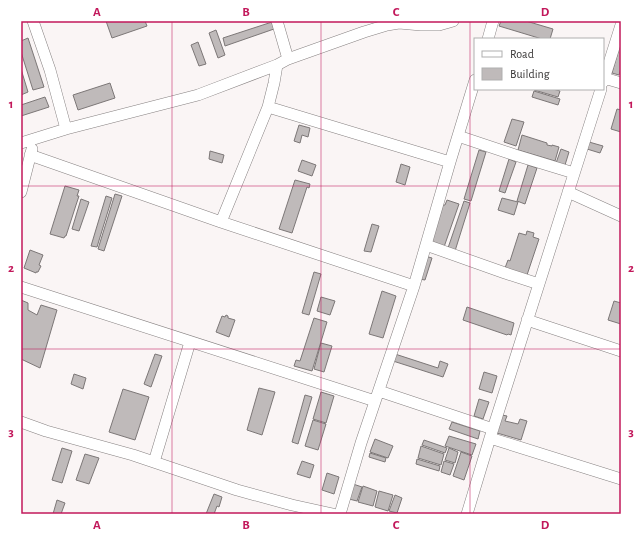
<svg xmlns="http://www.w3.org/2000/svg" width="642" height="535" font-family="'Alegreya Sans',sans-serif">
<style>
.building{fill:#bfbaba;stroke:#7c7777}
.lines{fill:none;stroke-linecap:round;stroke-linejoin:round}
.street-casing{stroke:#878282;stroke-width:12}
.street{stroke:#fff;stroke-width:11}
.grid{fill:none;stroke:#c2185b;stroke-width:1;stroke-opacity:0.55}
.neatline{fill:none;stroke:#c2185b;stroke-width:1.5}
.grid-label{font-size:13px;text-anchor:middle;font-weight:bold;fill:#c2185b}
</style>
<rect width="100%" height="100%" fill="#faf5f5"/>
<path class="building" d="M106 21H145L147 26 112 38Z
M501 21H526L553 29 550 39H542L499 26Z
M272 22 274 29 225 46 223 38Z
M216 30 225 55 218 58 209 33Z
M28 38 44 87 33 90 21 52V41Z
M198 42 206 64 199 66 191 45Z
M620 45H621V68L619 75 612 73Z
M21 69 28 92 21 95Z
M110 83 115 98 78 110 73 95Z
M535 89H553L560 91 558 97 534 90Z
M534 91 560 99 558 105 532 97Z
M45 97 49 107 21 116V105Z
M617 109 621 110V132L611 129Z
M512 119 524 122 516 146 504 142Z
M299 125 310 128 308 137 302 135 300 143 294 141Z
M522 135 547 143V145L552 146V145L559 147 555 161 518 150Z
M589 142 603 146 600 153 587 149Z
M561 149 569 152 565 165 556 163Z
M479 150 486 152 471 201 464 199Z
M210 151 224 155 222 163 209 159Z
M509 159 516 162 505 193 499 191Z
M302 160 316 165 312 176 298 171Z
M401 164 410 167 405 185 396 182Z
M528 165 537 168 525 204 517 201Z
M295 180 310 184 309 188 307 187 292 233 279 229Z
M65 186 79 190 77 196H79L76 205 66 236H65L64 238 50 234Z
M115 194 122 196 104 251 98 249Z
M106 196 112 198 97 247 91 246Z
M502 198 518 202 514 215 498 210Z
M81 199 89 202 79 231 72 229Z
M447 200 459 204 444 247 431 243 443 205H445Z
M464 201 470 203 455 251 448 248Z
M372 224 379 226 371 252 364 251Z
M527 231 534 233 533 237 539 239 527 275 505 268 508 260 510 261 519 233 526 235Z
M30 250 43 255 39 265 41 266 38 272H36V273L24 268Z
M425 256 432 258 425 280 419 279Z
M314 272 321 274 309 315 302 313Z
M382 291 396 296 383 338 369 334Z
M321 297 335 301 330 315 317 311Z
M21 300 28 303V310L37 315 41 305 57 310 40 368 21 359Z
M614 301 621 303V324L608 320Z
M467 307 514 323 511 335 508 334 507 335 463 320Z
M226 315 228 316V318L235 320 229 337 216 332 222 316 225 317Z
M314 318 327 322 312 371 294 366 296 360 300 361Z
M321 343 332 346 324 372 314 369Z
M155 354 162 356 151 387 144 384Z
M395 354 438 368 440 361 448 364 443 377 393 361Z
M484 372 497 376 492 393 479 389Z
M74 374 86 378 83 389 71 384Z
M259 388 275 392 262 435 247 430Z
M123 389 149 397 135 440 109 432Z
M321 392 334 396 326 423 313 419Z
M305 395 312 397 298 444 292 442Z
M479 399 489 402 483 419 474 416Z
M502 415 507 416 505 421 518 424 520 419 527 421 521 440 497 433Z
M313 420 326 424 318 450 305 446Z
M452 422 480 431 478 439 449 429Z
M449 436 476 444 472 455 445 446Z
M375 439 393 446 388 458 370 452Z
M424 440 447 448 445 453 422 445Z
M421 446 444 454 441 465 418 458Z
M62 448 72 451 62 483 52 480Z
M449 448 458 452 455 463 445 460Z
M461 452 472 456 464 480 453 476Z
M370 453 386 458 385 462 369 457Z
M85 454 99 458 89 484 76 480Z
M417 459 440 466 439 471 416 464Z
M302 461 314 465 310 478 297 474Z
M444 461 454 464 450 475 441 472Z
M327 473 339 477 334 494 322 490Z
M353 484 362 487 357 501 349 499Z
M363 486 377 491 373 506 358 502Z
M379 491 393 495 388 511 375 507Z
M214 494 222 497 219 507 217 506 214 514H206Z
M395 495 402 498 397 513 389 511Z
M57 500 65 503 61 514H53Z"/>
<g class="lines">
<defs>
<path id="street" d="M33 21 50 70 66 129
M277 21 288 59
M488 39 493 21
M604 78 621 83
M603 82 621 25
M268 107 450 162
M458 136 515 155 574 173
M21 143 66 129 198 95 277 65 288 59 364 32 387 25 399 23 421 25H439L453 21
M30 155 221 222 268 107 274 83 277 65
M21 192 32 149
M568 192 621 216
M221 222 414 286
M426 245 505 273 539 284
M21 287 375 401
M527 320 621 351
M379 391 493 429
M21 422 46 431 133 455 237 490 292 505 333 514
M490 438 621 479
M154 462 190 342
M340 514 361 443 414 286 450 162 475 80
M467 514 490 438 601 89"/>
</defs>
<use href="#street" class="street-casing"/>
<use href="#street" class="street"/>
</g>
<path class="grid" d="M172 21V514M321 21V514M470 21V514M21 186H621M21 349H621"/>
<rect width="642" height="535" fill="none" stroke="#ffffff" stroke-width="44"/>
<rect x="474" y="38" width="130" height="52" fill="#ffffff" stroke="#afafaf"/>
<rect x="482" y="51" width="20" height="6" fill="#ffffff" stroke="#afafaf"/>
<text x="510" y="58" font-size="12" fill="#383636">Road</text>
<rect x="482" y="68" width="20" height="12" fill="#bfbaba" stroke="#afafaf"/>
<text x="510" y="78" font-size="12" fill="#383636">Building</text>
<rect x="22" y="22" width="598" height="491" class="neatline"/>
<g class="grid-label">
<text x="97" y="16">A</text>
<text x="246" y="16">B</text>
<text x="396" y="16">C</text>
<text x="545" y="16">D</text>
<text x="11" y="108">1</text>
<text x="631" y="108">1</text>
<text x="11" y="272">2</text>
<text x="631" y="272">2</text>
<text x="11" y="436">3</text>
<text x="631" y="436">3</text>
<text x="97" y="529">A</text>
<text x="246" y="529">B</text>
<text x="396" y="529">C</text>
<text x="545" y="529">D</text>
</g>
</svg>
